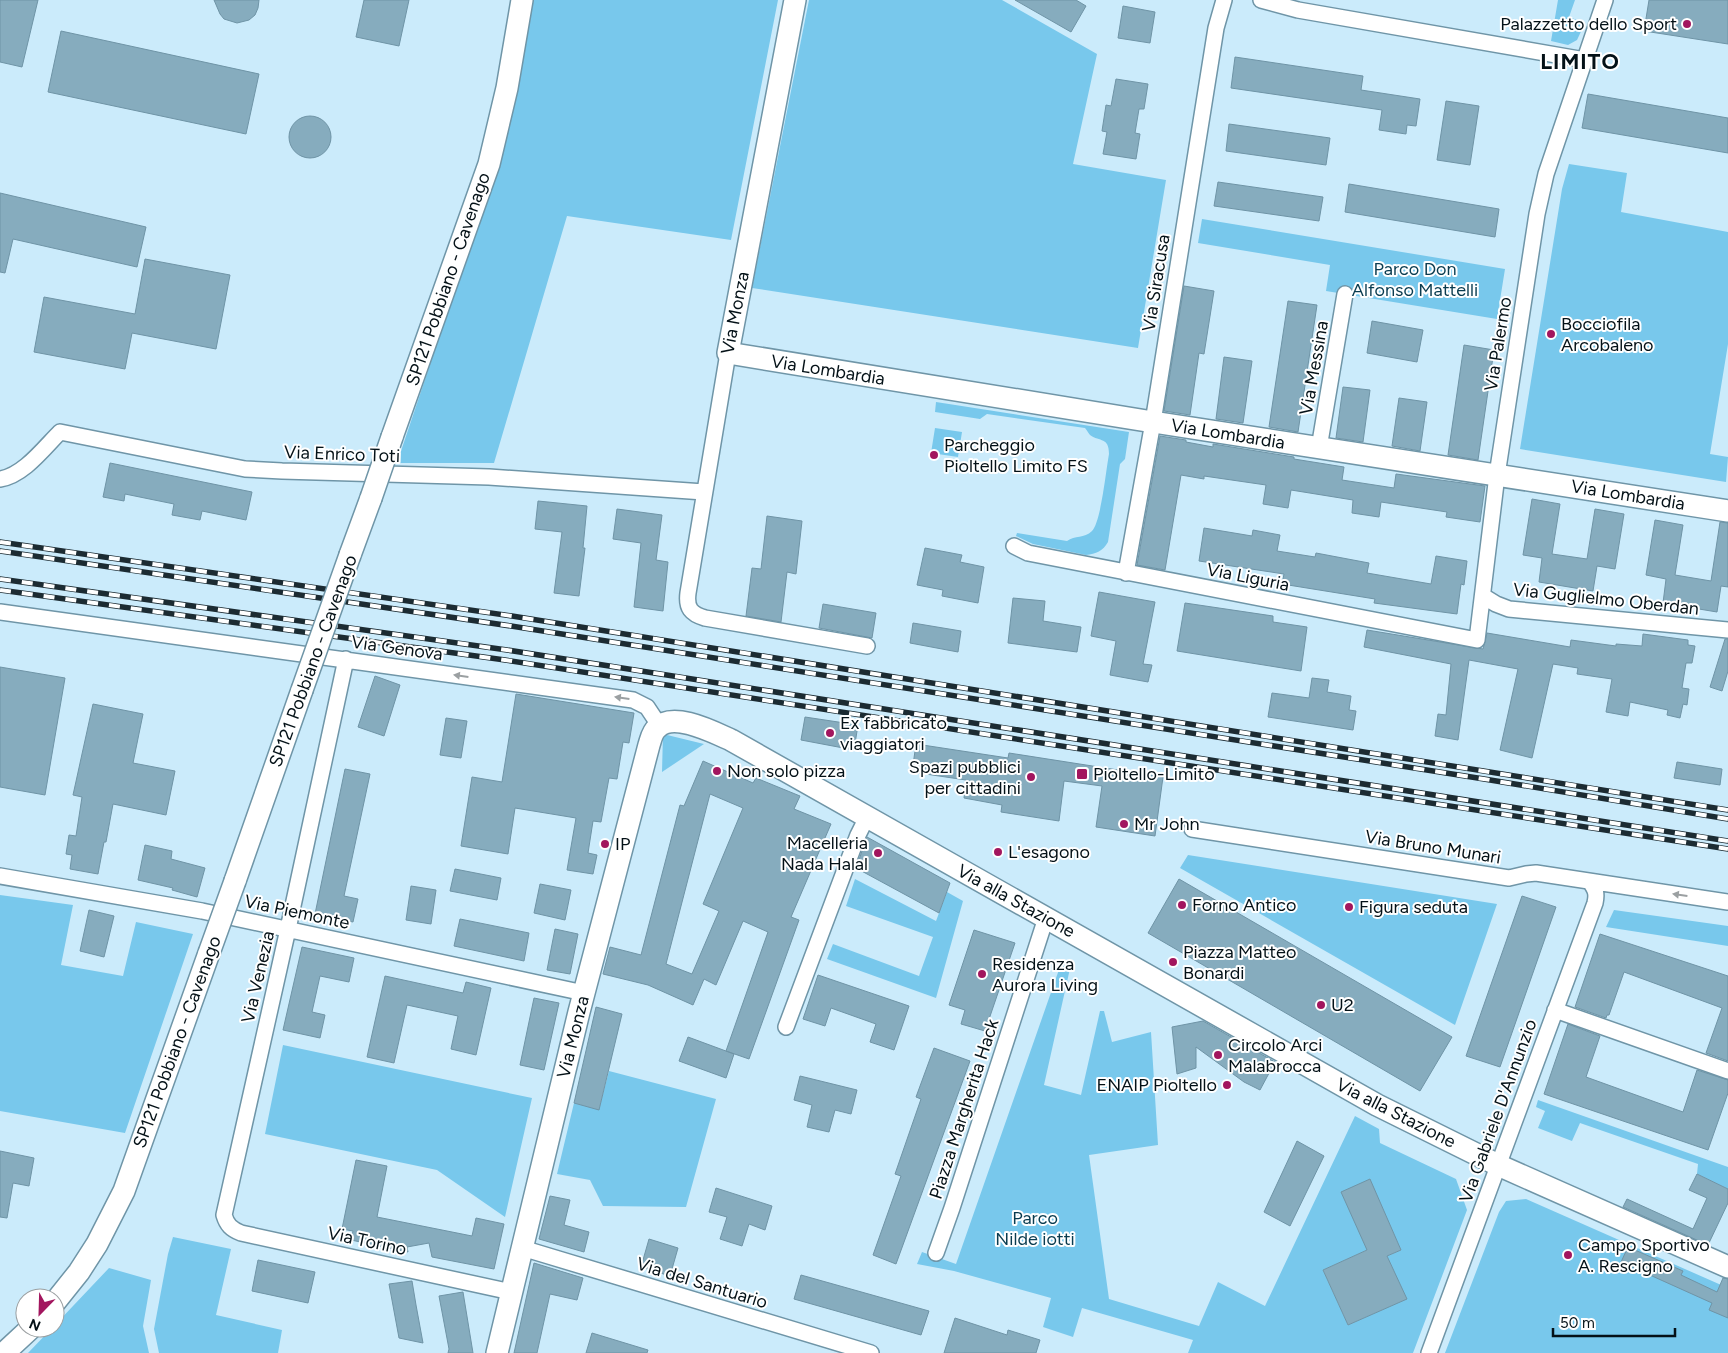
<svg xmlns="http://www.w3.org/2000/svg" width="1728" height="1353" font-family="Figtree,sans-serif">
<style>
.green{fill:#78c8ec;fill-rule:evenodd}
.building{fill:#86acbe;stroke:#6f94a6;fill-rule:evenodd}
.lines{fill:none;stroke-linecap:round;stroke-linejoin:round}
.street-casing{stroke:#6f95a7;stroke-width:18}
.secondary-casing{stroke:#6f95a7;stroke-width:24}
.street{stroke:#fff;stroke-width:15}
.secondary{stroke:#fff;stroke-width:21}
.rail-casing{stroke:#1c2b32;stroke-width:5.5}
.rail{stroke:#fff;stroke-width:4;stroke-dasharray:11;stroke-linecap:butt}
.secondary-bridge-casing{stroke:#6f95a7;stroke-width:24;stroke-linecap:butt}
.secondary-bridge{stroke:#fff;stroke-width:21}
.oneway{fill:#9ba0a2}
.poi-dot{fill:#a2165e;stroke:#fff;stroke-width:2}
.labels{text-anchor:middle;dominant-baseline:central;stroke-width:4;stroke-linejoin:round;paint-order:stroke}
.poi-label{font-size:18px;fill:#041117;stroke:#fff;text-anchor:start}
.park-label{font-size:18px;fill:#093c50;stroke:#fff}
.street-label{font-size:18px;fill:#041117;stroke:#fff}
.district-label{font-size:22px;font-weight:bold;letter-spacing:1px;fill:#041117;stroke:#fff}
</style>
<rect width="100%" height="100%" fill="#cbebfb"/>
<path class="green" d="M527 0H778L731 240 567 216 494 463H397L498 162Z
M809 0H1002L1097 54 1073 164 1166 180 1138 348 752 288Z
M1558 0H1575L1569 17 1585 23 1577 40 1568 45 1551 41Z
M1569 164 1627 173 1621 212 1728 232V344L1710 454 1728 457 1726 482 1520 449 1562 189Z
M1202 219 1505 269 1497 319 1326 291 1330 265 1198 243Z
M936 402 1129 432 1125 459 1120 464 1108 542C1103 551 1096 554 1086 555L1033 544 1016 536 1017 533 1067 541C1075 535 1084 539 1092 531 1101 522 1106 470 1109 454 1109 437 1100 442 1090 435 1088 433 1087 430 1085 428L987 414 980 419 935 412Z
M935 428 962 432 958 457 931 453Z
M663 734 704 744 662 772Z
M1188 855 1497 904 1455 1025 1180 868Z
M855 879 936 921 947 892 963 901 936 998 827 959 833 944 919 976 933 937 846 906Z
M0 895 73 905 61 965 123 976 136 922 193 934 125 1133 0 1111Z
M1614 910 1728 926V946L1606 927Z
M1062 961 1071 964 1044 1085 1081 1095 1100 1011H1104L1112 1042 1151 1032 1158 1145 1089 1155 1109 1299 1199 1326 1218 1282 1265 1306 1355 1116 1379 1129 1380 1143 1456 1179 1467 1210 1413 1353H1188L1193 1340 1082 1308 1073 1337 1043 1327 1051 1298 954 1271 917 1264 922 1252 956 1264ZM1369 1179 1401 1250 1387 1256 1406 1299 1348 1325 1323 1270 1367 1250Z
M283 1045 532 1098 505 1217 437 1170 265 1134Z
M609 1071 716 1099 686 1207 603 1206 590 1180 557 1174 574 1103 599 1109Z
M1538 1100 1728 1167V1189L1697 1174 1698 1164 1580 1123 1572 1141 1538 1128 1545 1111 1536 1107Z
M1526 1199 1728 1288V1353H1445L1499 1212 1506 1201Z
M173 1237 231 1249 216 1315 282 1330 278 1353H159L154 1329 168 1254Z
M109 1268 151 1280 143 1326 149 1353H28L52 1328H55V1325Z"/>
<path class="building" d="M0 0H38L22 67 0 62Z
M214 0H259L258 8 255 15 249 20 237 23 224 19 220 14Z
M364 0H409L399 46 356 37Z
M1015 0H1076L1086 6 1071 32Z
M1649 0H1728V44L1644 31Z
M1123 6 1155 12 1150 43 1118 38Z
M61 31 259 74 246 134 48 92Z
M1235 57 1363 76 1361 90 1420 99 1416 126 1407 125 1406 134 1379 130 1382 110 1231 88Z
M1116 79 1148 84 1144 109H1139L1135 133 1140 134 1136 159 1103 154 1107 132 1102 131 1106 105 1111 106Z
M1588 94 1728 118V153L1582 128Z
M1446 101 1479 106 1470 165 1437 160Z
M289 137a21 21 0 1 1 42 0a21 21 0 1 1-42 0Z
M1229 124 1330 138 1326 165 1226 151Z
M1218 182 1323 197 1319 221 1214 206Z
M1349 184 1499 209 1495 237 1345 212Z
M0 193 146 227 137 267 13 239 5 273 0 272Z
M145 259 230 275 216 349 132 333 125 369 34 352 44 297 135 314Z
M1184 286 1214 291 1204 354 1199 353 1190 415 1164 411Z
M1288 301 1317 305 1298 432 1269 427Z
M1372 321 1423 330 1417 362 1367 353Z
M1464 345 1494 350 1478 460 1448 455Z
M1224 357 1252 361 1243 423 1216 419Z
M1343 387 1370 390 1363 442 1336 438Z
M1399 398 1427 402 1420 451 1392 446Z
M1160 436 1186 440V442L1213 447V444L1294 457V459L1344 467 1342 480 1394 488 1396 474 1485 486 1480 522 1446 517 1447 512 1381 502 1379 517 1352 513 1353 500 1291 490 1288 508 1263 504 1266 485 1204 476V479L1181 475 1165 570 1137 565Z
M110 463 252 492 246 520 202 511 200 520 172 515 174 504 125 494 124 501 103 497Z
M1532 499 1560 504 1552 554 1587 559 1595 509 1624 514 1615 569 1597 566 1593 591 1539 582 1542 558 1523 555Z
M538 501 587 506 583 548H585L579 596 554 593 562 532 535 529Z
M617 509 662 515 656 560 668 562 663 611 634 607 641 543 613 539Z
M767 516 802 521 796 574 787 572 781 622 746 616 752 568 761 569Z
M1655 520 1683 525 1675 575 1711 581 1720 522 1728 523V587L1721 586 1717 612 1663 603 1666 579 1646 575Z
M1204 528 1252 536 1253 530 1280 535 1277 551 1315 557 1316 553 1369 563 1367 573 1431 584 1436 556 1467 561 1464 585 1461 584 1457 614 1374 603 1375 599 1282 584 1284 574 1199 561Z
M925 548 962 555 960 562 984 567 978 603 942 596 943 590 917 585Z
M1099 592 1155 602 1143 664 1152 665 1148 682 1110 675 1116 641 1091 636Z
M1013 598 1045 601 1043 621 1081 627 1077 652 1008 643Z
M1185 603 1273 616V622L1307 627 1301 671 1177 651Z
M823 604 876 613 872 638 819 628Z
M913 623 961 631 958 652 910 643Z
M1367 630 1483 649 1487 633 1570 647 1571 640 1616 646V644L1642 646 1643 634 1688 640V645L1695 646 1692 663H1686L1682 688 1689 689 1687 705 1683 704 1680 718 1667 715 1668 710 1630 702 1628 716 1606 712 1612 679 1577 674 1578 668 1553 664 1532 758 1500 750 1518 669 1469 660 1458 740 1435 736 1438 714 1446 715 1451 664 1364 647Z
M1725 639H1728V671L1722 691 1710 687Z
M0 667 65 678 45 795 0 787Z
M375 676 400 685 384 736 358 727Z
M1312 678 1329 680 1327 692 1351 696 1349 710 1356 711 1353 730 1268 717 1272 693 1309 698Z
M516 694 634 713 629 743 623 742 617 779 609 778 601 822 593 821 588 853 597 855 593 874 567 870 576 818 515 808 508 854 461 846 472 777 502 782Z
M93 704 143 714 133 763 175 771 166 815 113 804 106 842H104L98 874 70 869 72 855 66 854 69 835 76 836 82 797 73 795Z
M805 717 858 725 854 750 801 740Z
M446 718 467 721 461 758 440 755Z
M916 744 1008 758 1009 753 1163 777 1155 836 1096 827 1102 786 1064 781 1059 821 1001 812 1002 805 964 798 966 780 912 772Z
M703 761 753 783 756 778 800 796 794 809 831 824 791 917 799 920 749 1059 726 1051 768 932 743 921 716 985 704 979 693 1005 648 985 603 974 610 947 641 955 680 805 684 806ZM710 794 743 808 703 904 719 911 692 974 666 964Z
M1677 762 1722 769 1720 785 1674 778Z
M345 769 370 774 344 896 358 899 353 922 315 914Z
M867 837 950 883 939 913 856 868Z
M145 845 172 851 171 859 205 868 197 897 172 890 173 888 138 880Z
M455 869 501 878 497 900 450 891Z
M1179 879 1452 1037 1420 1091 1148 933Z
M540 884 571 890 565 920 534 913Z
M411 886 436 890 431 924 406 920Z
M1522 896 1556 907 1500 1067 1466 1056Z
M89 910 114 916 104 957 80 951Z
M460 919 529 933 524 961 454 946Z
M555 929 578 934 570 974 547 970Z
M974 930 1015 943 985 1031 961 1024 965 1010 949 1005Z
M1600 934 1728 976V1061L1706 1053 1722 1008 1624 972 1609 1015H1607L1606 1018 1575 1007Z
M302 947 354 958 349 982 320 976 312 1012 325 1015 320 1038 283 1030Z
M818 975 909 1006 894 1050 870 1042 876 1024 831 1008 825 1026 803 1019Z
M385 976 463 993 466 982 491 988 476 1055 451 1049 458 1016 407 1005 394 1063 367 1057Z
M534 998 559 1003 544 1070 520 1065Z
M596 1007 622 1014 599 1110 574 1103Z
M1203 1021 1275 1062 1260 1090 1244 1082 1196 1047V1068L1177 1074 1172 1027Z
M1568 1024 1600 1036 1586 1077 1683 1112 1697 1070 1728 1080V1093L1708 1150 1544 1094Z
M688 1037 734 1054 726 1078 679 1061Z
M934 1048 970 1061 896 1264 873 1255 901 1176 895 1174 921 1099 916 1097Z
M800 1076 857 1090 851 1114 835 1110 829 1132 807 1127 812 1105 794 1100Z
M1297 1141 1324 1156 1290 1226 1264 1212Z
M0 1151 34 1158 29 1186 13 1183 7 1218 0 1217Z
M356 1160 387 1166 377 1217 472 1236 476 1218 504 1224 494 1269 432 1257 429 1243 407 1247 408 1252 351 1240 353 1231 342 1229Z
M1697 1174 1728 1189V1203L1708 1245 1623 1207 1627 1199 1693 1229 1707 1198 1689 1190Z
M1370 1179 1401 1250 1387 1256 1407 1299 1348 1325 1323 1270 1367 1250 1341 1192Z
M716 1188 772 1206 765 1230 749 1224 742 1246 720 1239 727 1217 709 1212Z
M550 1196 570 1200 564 1225 589 1232 584 1252 539 1239Z
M649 1239 678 1248 670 1276 641 1267Z
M1628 1247 1683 1271 1681 1275 1717 1292 1723 1278 1728 1279V1318L1709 1310 1712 1303 1621 1262Z
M258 1260 315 1272 308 1303 252 1291Z
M534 1263 583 1278 577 1300 550 1294 537 1353H514Z
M801 1275 929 1311 921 1335 794 1299Z
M412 1281 416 1305 423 1343 399 1338 389 1284Z
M463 1292 473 1353H448L449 1349 439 1296Z
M955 1318 1007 1335 1008 1330 1040 1340 1036 1353H944Z
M592 1333 648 1350 647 1353H586Z"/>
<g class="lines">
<defs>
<path id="street" d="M1261 0 1298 10 1585 60
M728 353 688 593C686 608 691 614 705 618L867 646
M1319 448 1345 294
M0 479C23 476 44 448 60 432L245 469 282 471 489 477 704 492
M1014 546 1028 553 1477 640 1497 475 1537 214 1546 174 1605 0
M1126 573 1153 422 1216 28 1224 0
M1483 596 1496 604 1509 609 1728 630
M0 612 633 700 647 707 659 725
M346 659 288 929 224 1215C227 1225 231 1229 241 1233L511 1292
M1192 829 1509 878 1526 874 1536 873 1728 902
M0 876 202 911 584 993
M1555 1010 1728 1071
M786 1027 858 835 867 817
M522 1248 871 1353
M936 1253 952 1208 1043 927 1047 919
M1429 1353 1595 903C1597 894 1596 890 1590 882"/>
<path id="secondary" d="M795 0 728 353 1153 422 1728 511
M392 437 489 164 507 88 522 0
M350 555 371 498
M235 881 302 690
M55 1302 79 1272 97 1244 124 1191 209 953
M4 1353 31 1328
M497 1353 579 1012 649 745C651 739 652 732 657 728 673 711 713 732 731 740L1377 1105 1498 1165 1728 1267"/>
</defs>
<use href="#street" class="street-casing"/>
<use href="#secondary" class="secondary-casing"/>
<use href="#street" class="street"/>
<use href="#secondary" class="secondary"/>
<defs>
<path id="rail" d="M0 542 512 616 1728 810
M0 551 511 626 1484 779 1728 819
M0 579 507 650 1728 841
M0 590 505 660 1728 849"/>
</defs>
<use href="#rail" class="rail-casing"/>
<use href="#rail" class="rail"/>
<defs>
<path id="secondary-bridge" d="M371 498 392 437
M302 690 350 555
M209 953 235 881"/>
</defs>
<use href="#secondary-bridge" class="secondary-bridge-casing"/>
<use href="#secondary-bridge" class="secondary-bridge"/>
</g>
<defs><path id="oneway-solid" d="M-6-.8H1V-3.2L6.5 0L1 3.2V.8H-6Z" transform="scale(1.25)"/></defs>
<g class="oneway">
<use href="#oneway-solid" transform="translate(461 676) rotate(-172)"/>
<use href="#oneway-solid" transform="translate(622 698) rotate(-172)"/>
<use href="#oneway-solid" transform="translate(1680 895) rotate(-172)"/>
</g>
<g class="poi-dot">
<circle cx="1687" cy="24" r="5"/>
<circle cx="1551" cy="334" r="5"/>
<circle cx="934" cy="455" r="5"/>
<circle cx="830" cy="733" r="5"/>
<circle cx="717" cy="771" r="5"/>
<rect x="1076" y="768" width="12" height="12" rx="2.5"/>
<circle cx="1031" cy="777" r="5"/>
<circle cx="1124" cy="824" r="5"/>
<circle cx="605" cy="844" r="5"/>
<circle cx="998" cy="852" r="5"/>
<circle cx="878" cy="853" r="5"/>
<circle cx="1182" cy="905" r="5"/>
<circle cx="1349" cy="907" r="5"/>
<circle cx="1173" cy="962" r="5"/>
<circle cx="982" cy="974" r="5"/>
<circle cx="1321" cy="1005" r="5"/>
<circle cx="1218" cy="1055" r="5"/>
<circle cx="1227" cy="1085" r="5"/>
<circle cx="1568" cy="1255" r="5"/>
</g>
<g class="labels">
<g class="poi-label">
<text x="1677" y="24" text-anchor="end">Palazzetto dello Sport</text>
<text x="1561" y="324">Bocciofila<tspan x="1561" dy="21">Arcobaleno</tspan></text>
<text x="944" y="445">Parcheggio<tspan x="944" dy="21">Pioltello Limito FS</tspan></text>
<text x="840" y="723">Ex fabbricato<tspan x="840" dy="21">viaggiatori</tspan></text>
<text x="1021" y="767" text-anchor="end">Spazi pubblici<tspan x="1021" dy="21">per cittadini</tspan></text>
<text x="727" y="771">Non solo pizza</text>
<text x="1093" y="774">Pioltello-Limito</text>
<text x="1134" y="824">Mr John</text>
<text x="868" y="843" text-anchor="end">Macelleria<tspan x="868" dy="21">Nada Halal</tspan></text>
<text x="615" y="844">IP</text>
<text x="1008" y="852">L'esagono</text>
<text x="1192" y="905">Forno Antico</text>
<text x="1359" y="907">Figura seduta</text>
<text x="1183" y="952">Piazza Matteo<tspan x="1183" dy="21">Bonardi</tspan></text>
<text x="992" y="964">Residenza<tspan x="992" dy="21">Aurora Living</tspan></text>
<text x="1331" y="1005">U2</text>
<text x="1228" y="1045">Circolo Arci<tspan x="1228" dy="21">Malabrocca</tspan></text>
<text x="1217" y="1085" text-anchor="end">ENAIP Pioltello</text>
<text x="1578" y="1245">Campo Sportivo<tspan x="1578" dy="21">A. Rescigno</tspan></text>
</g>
<g class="park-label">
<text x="1415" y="269">Parco Don<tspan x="1415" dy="21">Alfonso Mattelli</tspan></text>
<text x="1035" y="1218">Parco<tspan x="1035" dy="21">Nilde iotti</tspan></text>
</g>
<g class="street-label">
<text transform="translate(448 279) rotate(-71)">SP121 Pobbiano - Cavenago</text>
<text transform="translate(1156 283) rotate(-81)">Via Siracusa</text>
<text transform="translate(735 313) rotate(-79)">Via Monza</text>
<text transform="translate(1498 344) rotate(-81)">Via Palermo</text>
<text transform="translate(1314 368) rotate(-80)">Via Messina</text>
<text transform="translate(828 370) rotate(9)">Via Lombardia</text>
<text transform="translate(1228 434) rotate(9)">Via Lombardia</text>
<text transform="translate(342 454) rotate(2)">Via Enrico Toti</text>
<text transform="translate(1628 495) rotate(9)">Via Lombardia</text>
<text transform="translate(1248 577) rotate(11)">Via Liguria</text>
<text transform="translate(1606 599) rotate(6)">Via Guglielmo Oberdan</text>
<text transform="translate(397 648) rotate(8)">Via Genova</text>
<text transform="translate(313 661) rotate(-70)">SP121 Pobbiano - Cavenago</text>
<text transform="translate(1433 847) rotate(9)">Via Bruno Munari</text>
<text transform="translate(1016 901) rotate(29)">Via alla Stazione</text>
<text transform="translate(297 912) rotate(12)">Via Piemonte</text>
<text transform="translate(258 977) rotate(-77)">Via Venezia</text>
<text transform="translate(573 1037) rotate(-76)">Via Monza</text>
<text transform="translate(177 1042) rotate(-70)">SP121 Pobbiano - Cavenago</text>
<text transform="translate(964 1109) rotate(-72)">Piazza Margherita Hack</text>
<text transform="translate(1498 1111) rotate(-70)">Via Gabriele D'Annunzio</text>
<text transform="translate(1396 1113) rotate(27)">Via alla Stazione</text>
<text transform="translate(367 1241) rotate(12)">Via Torino</text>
<text transform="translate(702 1283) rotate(17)">Via del Santuario</text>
</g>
<g class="district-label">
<text x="1580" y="61">LIMITO</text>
</g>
</g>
<g transform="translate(40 1313) rotate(203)"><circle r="24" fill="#ffffff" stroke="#9ba0a2"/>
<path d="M0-4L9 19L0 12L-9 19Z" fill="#a2165e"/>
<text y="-8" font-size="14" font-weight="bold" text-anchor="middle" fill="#041117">N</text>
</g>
<path d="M1553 1328v8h122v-8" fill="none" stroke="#041117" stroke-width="2.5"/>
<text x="1560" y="1328" font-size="15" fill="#041117" stroke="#ffffff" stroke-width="4" paint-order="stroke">50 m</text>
</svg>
